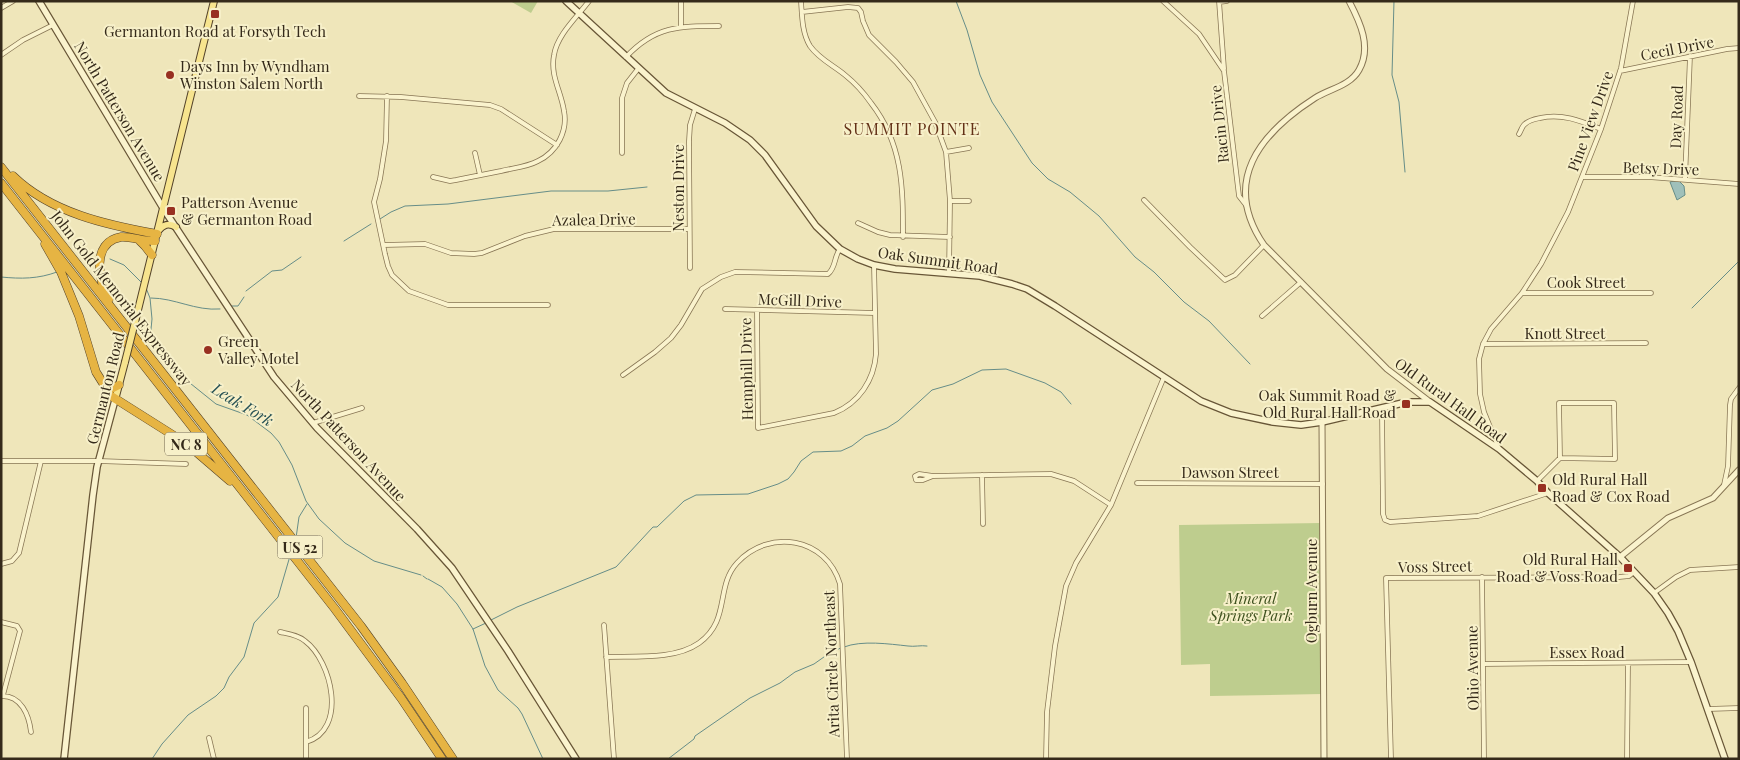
<svg xmlns="http://www.w3.org/2000/svg" width="1740" height="760" font-family="'Playfair Display',serif">
<style>
.green{fill:#becd8e}
.water{fill:#9fc0ba;stroke:#668d88}
.lines{fill:none;stroke-linecap:round;stroke-linejoin:round}
.stream{stroke:#668d88;stroke-width:1}
.minor-casing{stroke:#877554;stroke-width:5.5}
.tertiary-casing{stroke:#877554;stroke-width:7}
.secondary-casing{stroke:#685637;stroke-width:8}
.primary-casing{stroke:#534229;stroke-width:8}
.motorway-casing{stroke:#534229;stroke-width:9}
.minor{stroke:#faf3cd;stroke-width:4}
.tertiary{stroke:#faf3cd;stroke-width:5}
.secondary{stroke:#faf3cd;stroke-width:5.5}
.primary{stroke:#f7e48e;stroke-width:6}
.motorway{stroke:#e6b443;stroke-width:8}
.primary-bridge-casing{stroke:#534229;stroke-width:8;stroke-linecap:butt}
.primary-bridge{stroke:#f7e48e;stroke-width:6}
.poi-dot{fill:#983021;stroke:#f7f0c9;stroke-width:2}
.labels{text-anchor:middle;dominant-baseline:central;stroke-width:4;stroke-linejoin:round;paint-order:stroke}
.shield{fill:#f7f0c9;stroke:#6f654e;stroke-width:1}
.shield-label{font-size:14px;font-weight:bold;fill:#352a1a}
.poi-label{font-size:15px;fill:#352a1a;stroke:#f7f0c9;text-anchor:start}
.street-label{font-size:15px;fill:#352a1a;stroke:#f7f0c9}
.park-label{font-size:15px;font-style:italic;fill:#3f521f;stroke:#f7f0c9}
.neighbourhood-label{font-size:16px;letter-spacing:1px;fill:#633117;stroke:#f7f0c9}
.water-label{font-size:16px;font-style:italic;fill:#285255;stroke:#f7f0c9}
</style>
<rect width="100%" height="100%" fill="#efe6ba"/>
<path class="green" d="M510 1H538L531 13Z
M1322 523V694L1210 696V664L1181 665 1179 525Z"/>
<path class="water" d="M1678 180 1684 186 1685 195 1677 200 1670 182Z"/>
<g class="lines">
<path class="stream" d="M956 1 967 30 980 75 992 102 1032 163 1048 179 1070 192 1099 216 1135 257 1154 272 1184 302 1209 321 1250 364
M1394 1 1392 75 1399 102 1405 172
M380 219 391 212 405 206 448 204 551 191H608L647 187
M344 241 371 224
M110 259 124 265 141 282
M1 277C21 279 38 279 57 272
M146 288 150 298 152 319 151 329 154 344 158 354 170 367 216 404 247 415 271 433 279 442 292 465 306 501 319 519 345 543 374 561 421 575
M246 291 272 271 282 270 301 257
M151 298C175 298 195 311 220 309
M230 306H238L244 297
M1692 308 1739 261
M296 538 299 517 307 504
M423 576 427 579
M428 579 442 587 457 604 473 629 485 666 498 690 518 708 522 714 543 759
M489 621 517 607 616 567 653 527H657L684 501 696 495 748 494 778 484 788 479 794 472 801 461 813 452 841 451 852 446 865 436 887 428 898 421 932 390 953 384 982 370 1006 369 1045 383 1061 392 1071 404
M473 629 486 623
M844 647C862 640 889 644 908 646 914 647 921 645 927 646
M152 759 162 744 188 715 216 696 224 688 229 677 244 657 254 623 278 597 290 556
M668 759 694 739 695 736 750 698 780 683 795 672 814 664 831 652 841 648"/>
<defs>
<path id="minor" d="M681 1V26
M801 1C802 16 802 33 810 46 819 59 833 65 845 75 855 83 864 93 871 103 903 144 903 187 903 237
M1163 1 1199 34 1224 71 1239 196 1246 205
M1219 1 1224 69
M1219 2 1227 1
M1 8 13 1
M802 12 848 7 858 8 861 12 863 21 869 35 896 62 913 82 935 122 946 152 950 201 949 273
M1 55 23 40 53 25
M626 57C655 26 679 26 719 26
M1620 71 1727 49 1739 48
M359 96 401 97 490 105 501 109 557 145
M387 96 386 141 380 179 374 202 385 254 388 266 392 275 409 291 448 305H548
M1519 134C1521 131 1522 126 1525 124 1529 120 1535 119 1540 118 1562 113 1581 121 1601 129
M946 152 969 148
M475 153 480 175
M622 153V98L627 83 638 69
M433 177 450 181 456 180C471 177 486 174 501 171 513 168 527 167 538 161 557 152 568 131 564 111 561 91 550 76 554 55 557 35 577 17 589 1
M1582 177H1649L1739 184
M1685 179 1690 56
M1144 200 1190 247 1225 280 1235 275 1264 245
M950 201H969
M858 223 878 232 890 235 950 237
M384 245 425 244 451 253 474 254 482 253 525 236 554 229H689
M690 268 689 141 690 125 695 109
M1522 293H1651
M725 309 875 313
M757 310 758 428 834 413C859 403 874 380 876 354L874 265
M1262 316 1301 282
M1483 344 1646 343
M623 375 655 352 671 338 681 325 702 289 721 277 735 272 828 274C836 268 834 256 840 249
M1382 409 1383 514 1385 520 1390 522 1478 516 1548 493
M313 423 362 408
M1499 449 1484 412 1480 394 1479 359 1483 344 1491 329 1522 293 1541 264 1568 212 1601 129 1621 68 1633 1
M1 461H99L186 464
M982 475 983 524
M933 476 923 480H916L915 476 919 474 933 476 1051 474 1074 481 1111 505
M1537 481 1560 458 1615 459 1614 403H1559L1560 458
M1137 483 1323 484
M1724 485 1728 466 1730 405 1731 399 1739 388
M1 564 12 561 19 553 41 461
M1482 577 1484 759
M1654 593 1676 577 1690 570 1739 567
M1 622 17 626 20 631 3 695
M604 625 614 759
M280 632C289 634 298 635 305 641 332 661 348 730 306 742
M606 657C635 656 675 660 699 643 731 620 715 587 737 563 769 528 826 537 840 584L847 759
M1483 664 1691 662
M1 696C21 695 29 715 31 732
M1708 709 1739 708
M209 738 214 759
M306 759V708
M1046 759 1047 712 1055 646 1066 586 1076 563 1111 505 1164 377
M1391 759 1386 578 1619 577 1629 576 1634 572
M1627 759 1628 663"/>
<path id="tertiary" d="M1349 1C1360 22 1372 47 1359 70 1350 86 1329 89 1315 98 1259 134 1221 182 1264 245L1387 369 1430 402
M1322 422 1324 759
M1620 557 1668 518 1713 498 1739 470"/>
<path id="secondary" d="M39 1 163 208 274 377 317 428 417 529 452 568 508 651 576 759
M566 1 666 93 725 123 750 140 765 155 816 226 840 249 858 259 874 265 895 269 980 276 1012 284 1027 289 1055 306 1201 401 1231 413 1273 422 1301 425 1322 422 1407 402H1430L1499 449 1537 481 1548 493 1620 557 1654 593 1668 613 1678 631 1691 662 1725 759
M64 759 93 495 97 467 115 400"/>
<path id="primary" d="M158 231C163 225 168 222 176 227
M136 318 214 1
M115 400 125 362"/>
<path id="motorway" d="M1 167 361 626 402 683 453 759
M13 176C51 213 107 225 157 234
M1 183 335 609 401 698 442 759
M140 241 145 246 152 255
M45 244 61 272 79 316 96 372 111 396 187 444 230 481
M109 299C98 281 91 242 121 237 132 236 143 242 155 241
M106 388 111 389 119 385"/>
</defs>
<use href="#minor" class="minor-casing"/>
<use href="#tertiary" class="tertiary-casing"/>
<use href="#secondary" class="secondary-casing"/>
<use href="#primary" class="primary-casing"/>
<use href="#motorway" class="motorway-casing"/>
<use href="#minor" class="minor"/>
<use href="#tertiary" class="tertiary"/>
<use href="#secondary" class="secondary"/>
<use href="#primary" class="primary"/>
<use href="#motorway" class="motorway"/>
<defs>
<path id="primary-bridge" d="M125 362 136 318"/>
</defs>
<use href="#primary-bridge" class="primary-bridge-casing"/>
<use href="#primary-bridge" class="primary-bridge"/>
</g>
<g class="poi-dot">
<rect x="210" y="9" width="10" height="10" rx="2.5"/>
<circle cx="170" cy="75" r="5"/>
<rect x="166" y="206" width="10" height="10" rx="2.5"/>
<circle cx="208" cy="350" r="5"/>
<rect x="1401" y="399" width="10" height="10" rx="2.5"/>
<rect x="1537" y="483" width="10" height="10" rx="2.5"/>
<rect x="1623" y="563" width="10" height="10" rx="2.5"/>
</g>
<g class="labels">
<g class="shield">
<rect x="165" y="432.5" width="42" height="23" rx="4"/>
<rect x="277.5" y="535.5" width="45" height="23" rx="4"/>
</g>
<g class="shield-label">
<text x="186" y="444">NC 8</text>
<text x="300" y="547">US 52</text>
</g>
<g class="poi-label">
<text x="215" y="31" text-anchor="middle">Germanton Road at Forsyth Tech</text>
<text x="180" y="66">Days Inn by Wyndham<tspan x="180" dy="17">Winston Salem North</tspan></text>
<text x="181" y="202">Patterson Avenue<tspan x="181" dy="17">&amp; Germanton Road</tspan></text>
<text x="218" y="341">Green<tspan x="218" dy="17">Valley Motel</tspan></text>
<text x="1396" y="395" text-anchor="end">Oak Summit Road &amp;<tspan x="1396" dy="17">Old Rural Hall Road</tspan></text>
<text x="1552" y="479">Old Rural Hall<tspan x="1552" dy="17">Road &amp; Cox Road</tspan></text>
<text x="1618" y="559" text-anchor="end">Old Rural Hall<tspan x="1618" dy="17">Road &amp; Voss Road</tspan></text>
</g>
<g class="street-label">
<text transform="translate(1677 48) rotate(-11)">Cecil Drive</text>
<text transform="translate(120 111) rotate(59)">North Patterson Avenue</text>
<text transform="translate(1676 117) rotate(-88)">Day Road</text>
<text transform="translate(1590 121) rotate(-70)">Pine View Drive</text>
<text transform="translate(1219 124) rotate(-96)">Racin Drive</text>
<text transform="translate(1661 168) rotate(2)">Betsy Drive</text>
<text transform="translate(678 188) rotate(-90)">Neston Drive</text>
<text transform="translate(594 219) rotate(-1)">Azalea Drive</text>
<text transform="translate(938 260) rotate(8)">Oak Summit Road</text>
<text x="1586" y="282">Cook Street</text>
<text transform="translate(122 298) rotate(52)">John Gold Memorial Expressway</text>
<text transform="translate(800 300) rotate(2)">McGill Drive</text>
<text x="1565" y="333">Knott Street</text>
<text transform="translate(746 369) rotate(-91)">Hemphill Drive</text>
<text transform="translate(105 388) rotate(-76)">Germanton Road</text>
<text transform="translate(1451 400) rotate(36)">Old Rural Hall Road</text>
<text transform="translate(349 440) rotate(47)">North Patterson Avenue</text>
<text x="1230" y="472">Dawson Street</text>
<text transform="translate(1435 566) rotate(-1)">Voss Street</text>
<text transform="translate(1311 591) rotate(-90)">Ogburn Avenue</text>
<text x="1587" y="652">Essex Road</text>
<text transform="translate(831 664) rotate(-92)">Arita Circle Northeast</text>
<text transform="translate(1472 668) rotate(-91)">Ohio Avenue</text>
</g>
<g class="park-label">
<text x="1251" y="598">Mineral<tspan x="1251" dy="17">Springs Park</tspan></text>
</g>
<g class="neighbourhood-label">
<text x="912" y="128">SUMMIT POINTE</text>
</g>
<g class="water-label">
<text transform="translate(243 404) rotate(31)">Leak Fork</text>
</g>
</g>
<rect width="1740" height="760" fill="none" stroke="#352a1a" stroke-width="5"/>
</svg>
